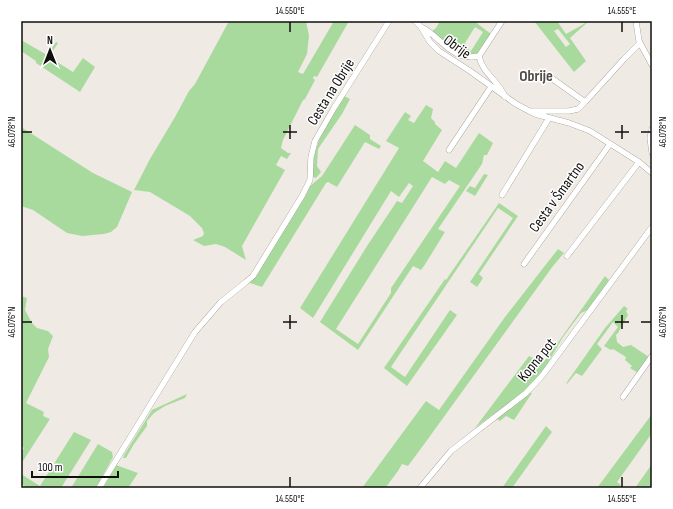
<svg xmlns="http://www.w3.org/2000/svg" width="673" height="509" font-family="'Sofia Sans Condensed',sans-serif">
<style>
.green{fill:#a9da9d;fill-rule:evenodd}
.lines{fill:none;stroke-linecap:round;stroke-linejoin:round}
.street-casing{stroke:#8a857f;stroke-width:6}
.street{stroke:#fff;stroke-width:5.5}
.ticks{fill:none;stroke:#110f0d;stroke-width:1.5}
.labels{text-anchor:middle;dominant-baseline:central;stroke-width:3;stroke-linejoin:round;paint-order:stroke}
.street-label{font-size:15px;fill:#110f0d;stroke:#fff}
.neighbourhood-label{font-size:16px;font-weight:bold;fill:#514c47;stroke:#fff}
.neatline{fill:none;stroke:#110f0d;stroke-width:1.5}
.ticks-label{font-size:10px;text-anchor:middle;fill:#110f0d}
</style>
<rect width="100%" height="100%" fill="#f0eae4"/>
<path class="green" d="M229 21H306L309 36 307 54 298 72 303 74 334 21H349L317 77 314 76 313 78 315 80 305 99 303 100 283 140 281 148 288 153H291L287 159 281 156 276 165 285 170 242 246 246 260 225 247 216 244 204 246 193 240 203 236 204 233 202 228 190 216 150 192 134 190 150 159 175 117 189 91 195 84Z
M440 21H474L491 34C487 40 484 47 479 52 466 64 441 39 431 32L436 28ZM475 27 483 32 471 51 467 48 465 43Z
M534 21H557L566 34 589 21 570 38 586 61 574 72ZM558 29 570 44 566 47 554 31Z
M21 40 47 55 56 42 58 43 49 57 73 72 83 58 95 67 80 92 36 63V61L21 51Z
M344 96 350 99 342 114 318 149 317 166 321 172 316 178 313 177C311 144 328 123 344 96Z
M426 105 433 109 431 118 435 122V124L442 130 423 161 438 172 445 161 456 168 479 133 493 143 487 155H484L482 164 438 229 445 232 424 266 421 270 413 266 358 350 320 322 367 246 397 201 402 203 413 186 409 183 399 197 391 191 313 318 300 308 399 148 386 141 405 112 411 116 408 120 414 123ZM432 177 445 184 449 180 460 186 391 288V293L358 344 336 329Z
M355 125 370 135V139L381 146 379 149 365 142 337 187 328 182 326 183 262 287 250 283 249 281 310 186 322 176Z
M21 127 93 173 132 192 117 227 111 232 104 234 82 236 67 233 33 210 21 206Z
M484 174 488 175 475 196 466 191 470 186 475 188Z
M499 203 518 216 479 274 483 278 477 287 470 282 513 218 498 208 391 367 405 377 450 310 457 315 407 386 384 368 445 279 446 280Z
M558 249 564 253 553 266 425 443 408 466 402 464 398 471 386 487 388 488H362L426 401 439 410 505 317Z
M605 276 609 280 588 310 581 313 563 337 545 368 531 384 523 392 475 428 529 356 542 363 547 358Z
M21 296 27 298 25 310 32 323 37 328 48 331 53 336 48 349 49 357 26 403 44 412 43 416 50 419 21 464V452L24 448 21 446Z
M624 306 628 309 626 311 628 315 618 333 616 335 617 342 623 347 631 345 649 357 638 373 630 368 632 366 625 360 626 357 613 349 611 350 604 346 618 327 613 322 597 344 602 349 582 376 576 373 566 385 567 382 605 328Z
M529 393H532L514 420 506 416 500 421 497 419Z
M187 394 185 398 165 406 154 413 147 421V426L134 444 126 458H123L124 455 152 410Z
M652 414V433L617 482 621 485 619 488H597Z
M546 426 552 432 512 488H502Z
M74 432 91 440 61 488H28L21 484V474L40 486Z
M98 444 112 452 113 457 96 488H71Z
M652 464V487L635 488Z
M116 465 138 473 128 488H103Z"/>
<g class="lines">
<defs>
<path id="street" d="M415 21 421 27 430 42 439 51 470 71 516 104 535 114 569 123 590 131 639 162 652 173
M502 21 479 56C482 73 499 81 505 97
M636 21 639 41 652 65
M421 27C442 37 451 62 479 56
M550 77 585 102
M532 111H569L578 109 585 102 624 59 640 43
M652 129 650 138 652 153
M449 150 491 87
M502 195 549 118
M567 256 639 162
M524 264 610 144
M623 397 652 356
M99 488 195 332 221 302 246 282 253 276 302 196 310 180 311 157 315 141 334 108 389 21
M420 488 451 451 526 393 542 376 652 227"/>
</defs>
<use href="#street" class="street-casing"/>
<use href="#street" class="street"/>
</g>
<path class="ticks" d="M290 22V32M622 22V32M290 125V139M622 125V139M22 132H32M283 132H297M615 132H629M641 132H651M290 315V329M622 315V329M22 322H32M283 322H297M615 322H629M641 322H651M290 477V487M622 477V487"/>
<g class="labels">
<g class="street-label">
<text transform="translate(457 47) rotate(36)">Obrije</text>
<text transform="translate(331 92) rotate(-58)">Cesta na Obrije</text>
<text transform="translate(557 197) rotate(-54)">Cesta v Šmartno</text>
<text transform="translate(537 360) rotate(-51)">Kopna pot</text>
</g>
<g class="neighbourhood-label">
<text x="536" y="76">Obrije</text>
</g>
</g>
<rect width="673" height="509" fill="none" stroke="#ffffff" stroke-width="44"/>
<g transform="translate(50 50)" stroke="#ffffff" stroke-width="3" paint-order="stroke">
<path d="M0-3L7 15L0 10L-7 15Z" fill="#110f0d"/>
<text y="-6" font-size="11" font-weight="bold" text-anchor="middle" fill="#110f0d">N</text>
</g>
<path d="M32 471v6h86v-6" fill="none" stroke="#110f0d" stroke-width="2"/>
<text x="38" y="471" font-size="12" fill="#110f0d" stroke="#ffffff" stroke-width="3" paint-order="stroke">100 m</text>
<rect x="22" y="22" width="629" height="465" class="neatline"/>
<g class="ticks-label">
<text x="290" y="14">14.550°E</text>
<text x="622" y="14">14.555°E</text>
<text transform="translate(11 132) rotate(-90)" y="4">46.078°N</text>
<text transform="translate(662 132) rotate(-90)" y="4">46.078°N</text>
<text transform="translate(11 322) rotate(-90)" y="4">46.076°N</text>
<text transform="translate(662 322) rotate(-90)" y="4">46.076°N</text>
<text x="290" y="502">14.550°E</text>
<text x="622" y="502">14.555°E</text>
</g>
</svg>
